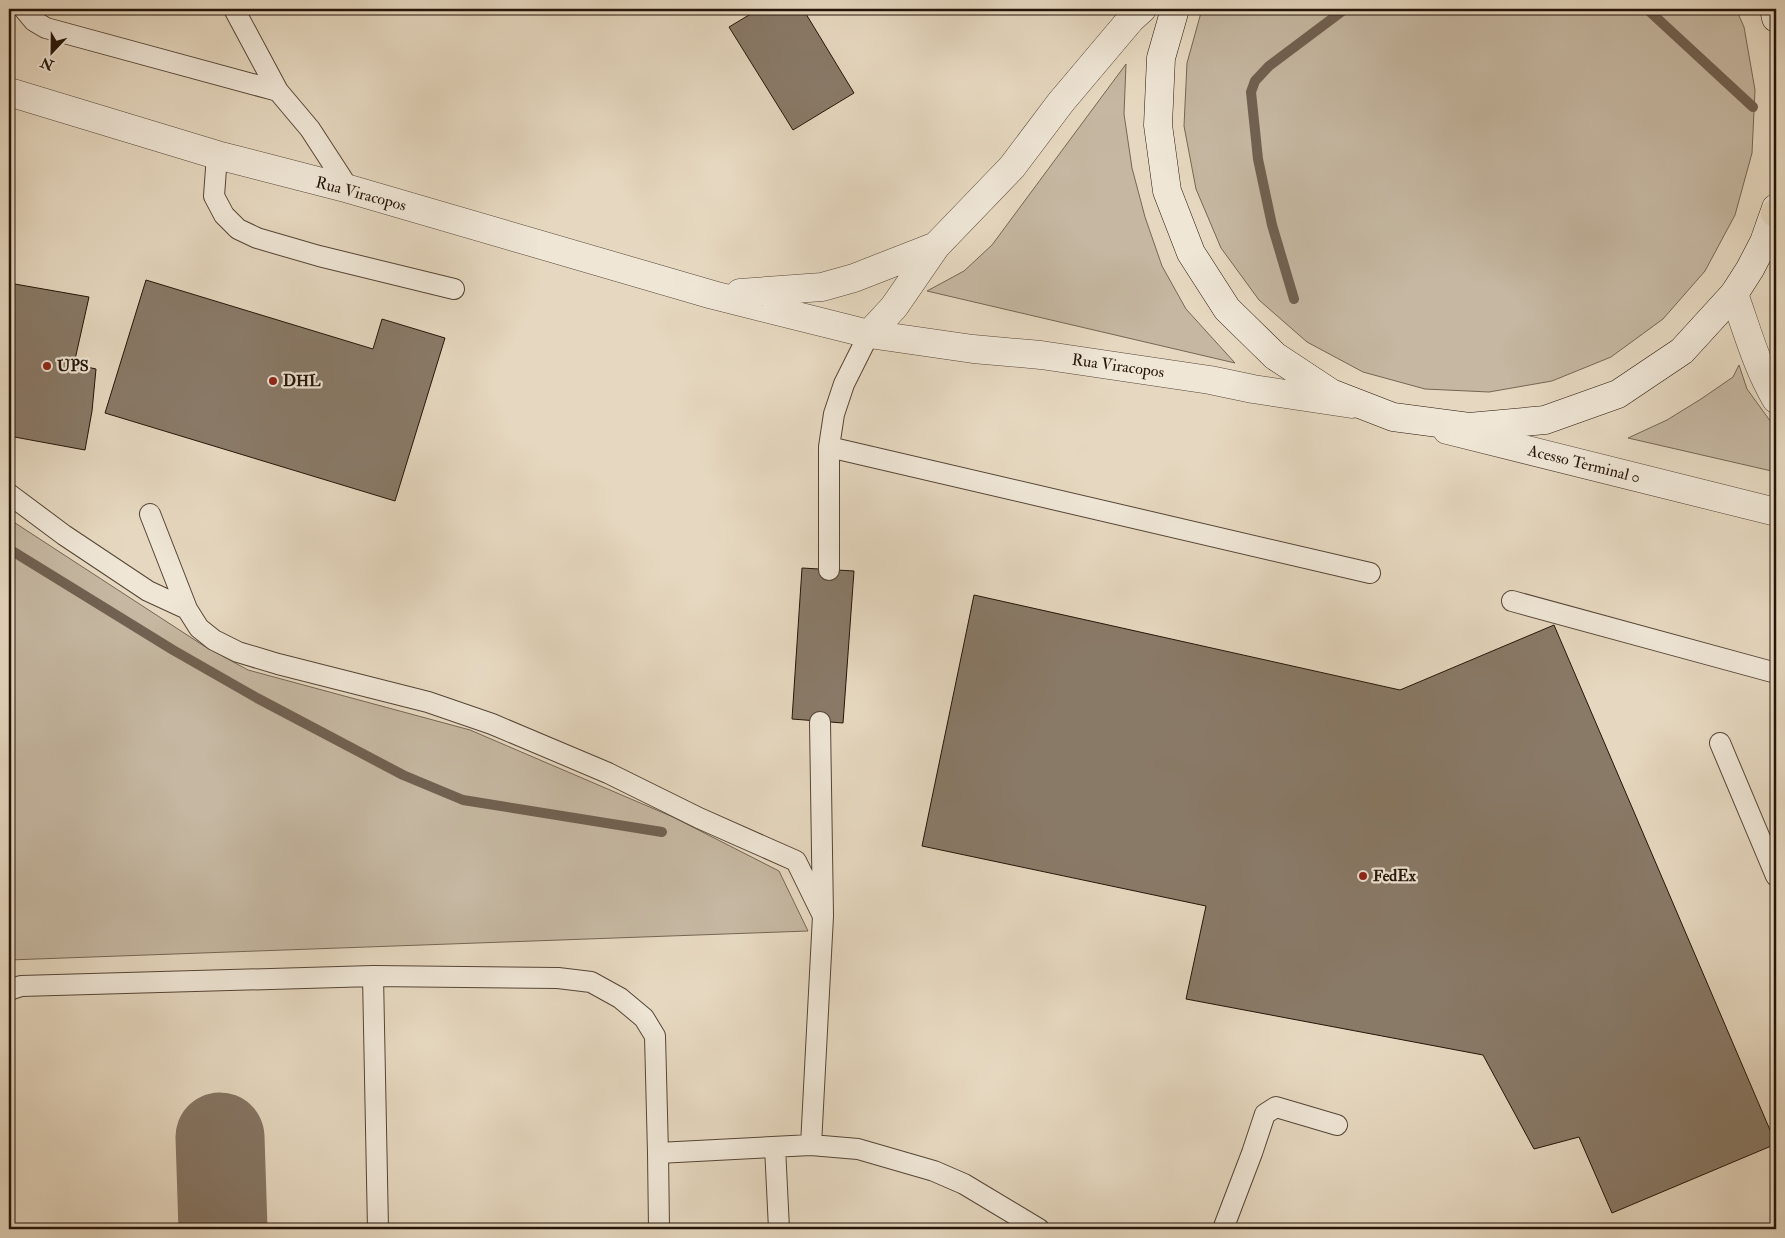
<svg xmlns="http://www.w3.org/2000/svg" width="1785" height="1238" font-family="'IM FELL Double Pica',serif">
<style>
.green{fill:#c5b7a1;stroke:#756654}
.lines{fill:none;stroke-linecap:round;stroke-linejoin:round}
.stream{stroke:#716151;stroke-width:10}
.taxiway{stroke:#867664;stroke-width:89}
.building{fill:#897a68;stroke:#251408}
.lane-casing{stroke:#554536;stroke-width:22}
.street-casing{stroke:#554536;stroke-width:29}
.secondary-casing{stroke:#251408;stroke-width:29}
.primary-casing{stroke:#251408;stroke-width:29}
.lane{stroke:#efe6d6;stroke-width:20}
.street{stroke:#efe6d6;stroke-width:28}
.secondary{stroke:#efe6d6;stroke-width:28}
.primary{stroke:#e6d8c0;stroke-width:28}
.poi-dot{fill:#8f2418;stroke:#efe6d6;stroke-width:2}
.labels{text-anchor:middle;dominant-baseline:central;stroke-width:4.5;stroke-linejoin:round;paint-order:stroke}
.street-label{font-size:16px;fill:#251408;stroke:#efe6d6}
.poi-label{font-size:16px;font-weight:bold;fill:#251408;stroke:#efe6d6;text-anchor:start}
</style>
<rect width="100%" height="100%" fill="#e6d8c0"/>
<filter id="stains"><feTurbulence type="fractalNoise" baseFrequency=".004" numOctaves="4"/><feColorMatrix values="0 0 0 0 .2 0 0 0 0 .09 0 0 0 0 .02 0 0 0 .5 -.17"/></filter>
<radialGradient id="worn" r=".72"><stop offset=".6" stop-color="#630" stop-opacity="0"/><stop offset="1" stop-color="#630" stop-opacity=".3"/></radialGradient>
<path class="green" d="M1202 9H1736L1744 27 1755 90 1752 153 1735 215 1705 271 1663 319 1611 357 1552 381 1489 392 1425 389 1363 372 1307 342 1259 300 1221 248 1196 189 1184 126 1187 63Z
M1126 64 1124 114 1132 168 1145 217 1162 266 1186 309 1235 363 927 291 964 271 992 245Z
M1739 365 1747 389 1776 429V472L1628 438 1667 420 1701 399 1733 377Z
M9 519 204 646 248 670 470 730 673 817 779 871 808 931 9 960Z"/>
<g class="lines">
<path class="stream" d="M1647 9 1753 107
M1294 299 1272 225 1258 159 1251 92 1255 81 1269 66 1345 9
M9 549 173 650 257 698 403 775 463 800 662 832"/>
<path class="taxiway" d="M220 1137 223 1229"/>
</g>
<path class="building" d="M759 9H803L854 93 793 130 729 27Z
M146 280 373 349 382 319 445 338 395 501 105 413Z
M9 283 89 297 74 364 96 369 92 411 85 450 9 436Z
M802 568 854 571 843 723 792 719Z
M974 595 1400 690 1554 625 1776 1144 1612 1213 1579 1137 1534 1149 1483 1055 1186 999 1206 906 922 846Z"/>
<g class="lines">
<defs>
<path id="lane" d="M24 9 34 21 46 28 278 91
M234 9 278 91 310 129 349 189
M217 155 214 196 224 215 238 229 257 238 319 256 454 289
M829 447 1370 573
M9 494 64 535 148 591 187 609
M150 514 187 609 199 628 214 640 238 652 278 664 428 702 492 724 608 773 699 818 796 861 823 916
M829 570V447L834 414 844 384 869 334
M1512 601 1776 673
M1720 743 1776 876
M373 976 378 1229
M9 990 21 986 373 976 558 978 591 982 620 998 644 1018 655 1036 658 1153 811 1145 858 1149 934 1171 964 1184 1039 1229
M811 1145 823 916 820 722
M775 1147 779 1229
M658 1153 659 1229
M1223 1229 1252 1153 1265 1114 1276 1107 1337 1125"/>
<path id="street" d="M9 92 217 155 349 189 713 295 869 334 973 349 1041 355 1210 380 1253 389 1352 404
M740 293 822 287 854 278 936 246
M1734 294C1747 330 1757 367 1776 399
M869 334 894 307 936 246 1012 167 1061 102 1131 19 1142 9
M1447 430 1776 512"/>
<path id="secondary" d="M1175 9 1161 58 1158 125 1167 191 1191 253 1227 309 1275 356 1331 393 1393 417 1469 427 1545 420 1618 394 1682 351 1734 294 1750 269 1764 242 1776 208
M1774 9 1776 18"/>
<path id="primary" d="M1775 213H1776"/>
</defs>
<use href="#lane" class="lane-casing"/>
<use href="#street" class="street-casing"/>
<use href="#secondary" class="secondary-casing"/>
<use href="#primary" class="primary-casing"/>
<use href="#lane" class="lane"/>
<use href="#street" class="street"/>
<use href="#secondary" class="secondary"/>
<use href="#primary" class="primary"/>
</g>
<g class="poi-dot">
<circle cx="47" cy="366" r="5"/>
<circle cx="273" cy="381" r="5"/>
<circle cx="1363" cy="876" r="5"/>
</g>
<g class="labels">
<g class="street-label">
<text transform="translate(361 194) rotate(15)">Rua Viracopos</text>
<text transform="translate(1118 366) rotate(8)">Rua Viracopos</text>
<text transform="translate(1584 464) rotate(14)">Acesso Terminal 0</text>
</g>
<g class="poi-label">
<text x="57" y="366">UPS</text>
<text x="283" y="381">DHL</text>
<text x="1373" y="876">FedEx</text>
</g>
</g>
<rect width="1785" height="1238" fill="none" stroke="#e6d8c0" stroke-width="30"/>
<rect x="10" y="10" width="1765" height="1218" fill="none" stroke="#251408" stroke-width="2.5"/>
<rect x="15" y="15" width="1755" height="1208" fill="none" stroke="#251408"/>
<g transform="translate(52 52) rotate(202)" stroke="#efe6d6" stroke-width="4" paint-order="stroke">
<path d="M0-4L9 19L0 12L-9 19Z" fill="#251408"/>
<text y="-8" font-size="14" font-weight="bold" text-anchor="middle" fill="#251408">N</text>
</g>
<rect width="100%" height="100%" filter="url(#stains)"/>
<rect width="100%" height="100%" fill="url(#worn)"/>
</svg>
